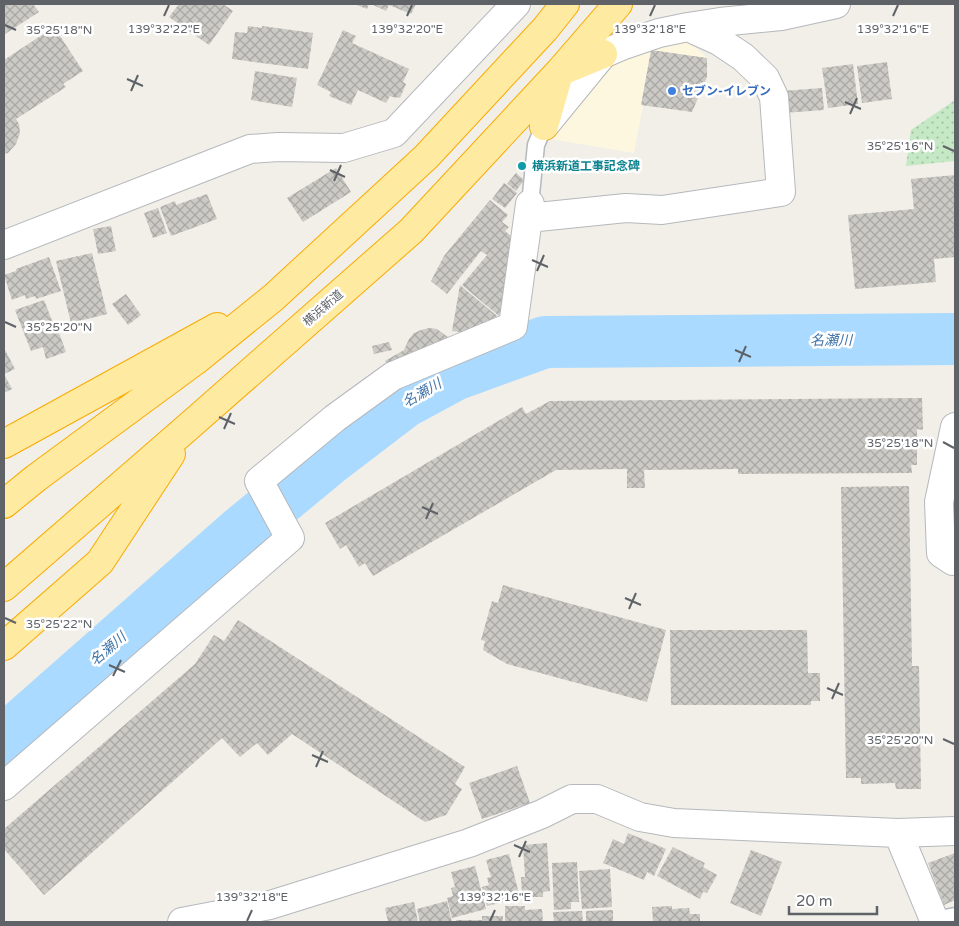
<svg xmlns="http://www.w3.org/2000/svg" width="959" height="926" font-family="'Varela Round','Noto Sans JP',sans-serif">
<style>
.commercial{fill:#fef7e0}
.grass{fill:url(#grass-dots)}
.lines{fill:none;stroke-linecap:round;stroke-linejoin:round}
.river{stroke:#aadaff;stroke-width:52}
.building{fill:url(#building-cross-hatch)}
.service-casing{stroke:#b5b8bc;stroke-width:19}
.minor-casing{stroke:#b5b8bc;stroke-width:30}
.trunk-casing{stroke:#f9ab00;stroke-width:30}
.service{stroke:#fff;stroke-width:16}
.minor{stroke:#fff;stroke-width:28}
.trunk{stroke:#feeaa1;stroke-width:28}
.ticks{fill:none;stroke:#5f6368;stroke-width:2}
.shop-dot{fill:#3f7fe0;stroke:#fff;stroke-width:2}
.culture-dot{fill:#0f9aa8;stroke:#fff;stroke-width:2}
.labels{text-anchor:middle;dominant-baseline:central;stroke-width:5;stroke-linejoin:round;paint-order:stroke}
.shop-label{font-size:12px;font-weight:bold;fill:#366cbe;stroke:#fff;text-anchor:start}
.culture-label{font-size:12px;font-weight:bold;fill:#0d838f;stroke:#fff;text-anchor:start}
.street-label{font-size:12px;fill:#5f6368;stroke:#fff}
.water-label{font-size:14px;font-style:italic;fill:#4174aa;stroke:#fff}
.ticks-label{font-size:12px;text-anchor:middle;fill:#5f6368;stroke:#fff;stroke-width:5;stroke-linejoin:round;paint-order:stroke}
</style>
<defs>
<pattern id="grass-dots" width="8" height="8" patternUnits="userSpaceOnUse" patternTransform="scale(1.25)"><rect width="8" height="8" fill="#c5e8c5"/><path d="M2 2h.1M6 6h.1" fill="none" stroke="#a3c0a4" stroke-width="1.8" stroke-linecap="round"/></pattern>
<pattern id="building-cross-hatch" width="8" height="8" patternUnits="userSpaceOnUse" patternTransform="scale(1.25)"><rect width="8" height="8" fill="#cccac5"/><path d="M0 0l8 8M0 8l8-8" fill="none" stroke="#a9a8a4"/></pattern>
</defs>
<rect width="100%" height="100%" fill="#f1efe8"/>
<path class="commercial" d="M661 42H690L707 58V77L692 112 643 105 634 153 545 138 551 127 618 62Z"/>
<path class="grass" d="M955 100V161L906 166 911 130Z"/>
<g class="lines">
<path class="river" d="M4 741 241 532 332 457 404 402 454 375 545 342 955 339"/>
</g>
<path class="building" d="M4 4H33L39 12 5 34 4 32Z
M179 4H223L233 11 209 45 169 17Z
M354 4H369L367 9Z
M371 4H416L411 14 389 5 386 11Z
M248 26 262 28V26L313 33 308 69 232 59 235 32 247 33Z
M54 27 83 71 63 84 66 87 16 119 19 124 20 133 16 144 8 153 4 154V60Z
M343 30 356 36 352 43 409 69 403 82 406 84 400 98 397 97 396 98 390 96 386 103 358 90 351 105 329 96 331 92 317 85Z
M651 50 707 58V77L692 112 641 105Z
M887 62 892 99 862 103 857 66Z
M853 64 858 104 828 108 822 68Z
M255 71 297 78 292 107 251 100Z
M822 88 824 110 783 113 782 91Z
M336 168 351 192 303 222 287 198Z
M516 173 524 180 516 191 507 184Z
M955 175V257L934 259 936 282 855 289 848 215 914 209 911 179Z
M504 183 517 193 505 208 492 199Z
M207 194 217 219 171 236 160 207 175 201 176 205Z
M490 200 508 215 502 222 509 227 505 231 517 241 499 316 462 285 487 255 481 251 447 294 431 281 444 256Z
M158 208 167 233 153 238 144 213Z
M111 226 116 251 98 254 93 229Z
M92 253 107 314 71 323 56 261Z
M49 257 61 291 36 299 35 296 26 299 25 295 12 300 4 275 16 271V269Z
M460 285 497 316 468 333 452 331Z
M126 294 141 315 128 325 112 304Z
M44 300 53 323 55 322 66 352 46 359 43 347 31 351 15 310Z
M429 328 437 329 449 338 390 370 385 361 404 350 409 339 414 333 421 330Z
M389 342 392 350 374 354 372 346Z
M4 348 15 369 4 374 12 389 4 393Z
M922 398 923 430 917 429V465H911L912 473 738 474V469L644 470 645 488H627V469L556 470 373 576 365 563 359 567 346 545 340 549 325 523 522 407 526 414 550 401Z
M909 486 912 666H919L921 789H896L895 783 861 784V778H846L841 487Z
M503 585 666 630 647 702 507 664 483 650 485 641 481 640 492 601 498 603Z
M238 620 465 767 455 784 462 789 446 815 425 822 292 734 268 755 257 743 240 757 222 738 44 895 4 849V829L195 664 214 635 224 641Z
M670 630H807L808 673H820V701H811V705H671Z
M517 766 530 803 482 819 469 783Z
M628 833 666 849 654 876 647 872 644 880 603 863 613 839 624 844Z
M547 843 550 891 543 892V897H522L521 877H525L523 845Z
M673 847 705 863 703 867 717 875 707 893 703 892 700 899 657 876Z
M751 850 782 862 761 916 730 903Z
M955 853V900L944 905 928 863Z
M509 854 520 898 487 906 482 887 489 885 487 878 491 877 486 860Z
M577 862 579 902H571V909L554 910 552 863Z
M475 866 486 909 452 918 447 898 453 896 451 888 455 887 451 872Z
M610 869 612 907 582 909 579 871Z
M447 901 452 922H420L417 909Z
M414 902 418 922H388L385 908Z
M505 906H525V910L542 909 543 922H505Z
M672 906V909L689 908 690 914H700V922H653L652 907Z
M613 910V922H586V911Z
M582 911 583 922H554L553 912Z
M482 916H503V922H456V920H482Z"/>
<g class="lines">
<defs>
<path id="service" d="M530 204 536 145 544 126
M934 920 955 916"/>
<path id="minor" d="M544 126 603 54 624 45 659 33 688 27 720 22 781 16 836 4
M528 218 626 208 662 210 781 192 774 97 765 78 743 57 719 41 688 27
M4 245 250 149 278 147 344 148 394 133 516 4
M955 427 939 502 941 553 953 561H955
M4 786 290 538 259 481 335 418 393 376 513 326 530 204
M898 833 935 922
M182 922 270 905 469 843 542 814 572 799H597L640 817 674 823 898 833 955 831"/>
<path id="trunk" d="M564 70 603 54
M544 126 558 77
M4 444 217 327
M4 504 36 478 195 361 274 297 426 157 545 29 565 4
M4 587 188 427 411 231 560 71 618 4
M4 646 100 562 171 454"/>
</defs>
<use href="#service" class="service-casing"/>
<use href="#minor" class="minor-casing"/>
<use href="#trunk" class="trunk-casing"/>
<use href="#service" class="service"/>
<use href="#minor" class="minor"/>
<use href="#trunk" class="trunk"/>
</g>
<path class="ticks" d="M164 16 169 5M407 16 412 5M650 16 655 5M893 16 898 5M5 25 16 30M127 79 143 86M131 91 138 75M845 102 861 109M850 114 857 98M943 146 954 151M330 170 345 177M334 181 341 165M532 260 548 267M537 271 544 255M5 322 16 327M735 350 751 357M739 362 746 346M219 417 235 424M224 429 231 413M943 442 954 448M422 507 438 514M426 519 433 503M625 598 641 605M629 609 636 593M5 618 16 623M109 665 125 672M113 676 121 660M827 688 843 695M832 699 839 683M943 739 954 744M312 755 328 762M316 767 323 751M514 845 530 852M519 857 526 841M247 921 252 910M490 921 495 910"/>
<circle class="shop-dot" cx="672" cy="91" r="5"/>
<circle class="culture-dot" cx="522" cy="166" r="5"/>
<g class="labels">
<g class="shop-label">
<text x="682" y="91">セブン-イレブン</text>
</g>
<g class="culture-label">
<text x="532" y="166">横浜新道工事記念碑</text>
</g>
<g class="street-label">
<text transform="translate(323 308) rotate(-41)">横浜新道</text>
</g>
<g class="water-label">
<text x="831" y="340">名瀬川</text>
<text transform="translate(422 393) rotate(-30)">名瀬川</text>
<text transform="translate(108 649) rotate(-41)">名瀬川</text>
</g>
</g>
<g class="ticks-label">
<text x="407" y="33">139°32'20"E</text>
<text x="650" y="33">139°32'18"E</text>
<text x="893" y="33">139°32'16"E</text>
<text x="164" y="33">139°32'22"E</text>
<text x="59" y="34">35°25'18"N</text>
<text x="900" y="150">35°25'16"N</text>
<text x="59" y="331">35°25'20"N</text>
<text x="900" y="447">35°25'18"N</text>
<text x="59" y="628">35°25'22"N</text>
<text x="900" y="744">35°25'20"N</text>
<text x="252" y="901">139°32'18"E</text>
<text x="495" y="901">139°32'16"E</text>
</g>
<rect width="959" height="926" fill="none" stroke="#5f6368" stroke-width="10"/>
<path d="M789 906v8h88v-8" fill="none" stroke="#5f6368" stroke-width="2.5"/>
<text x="796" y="906" font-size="15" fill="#5f6368" stroke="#ffffff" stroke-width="4" paint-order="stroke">20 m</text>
</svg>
